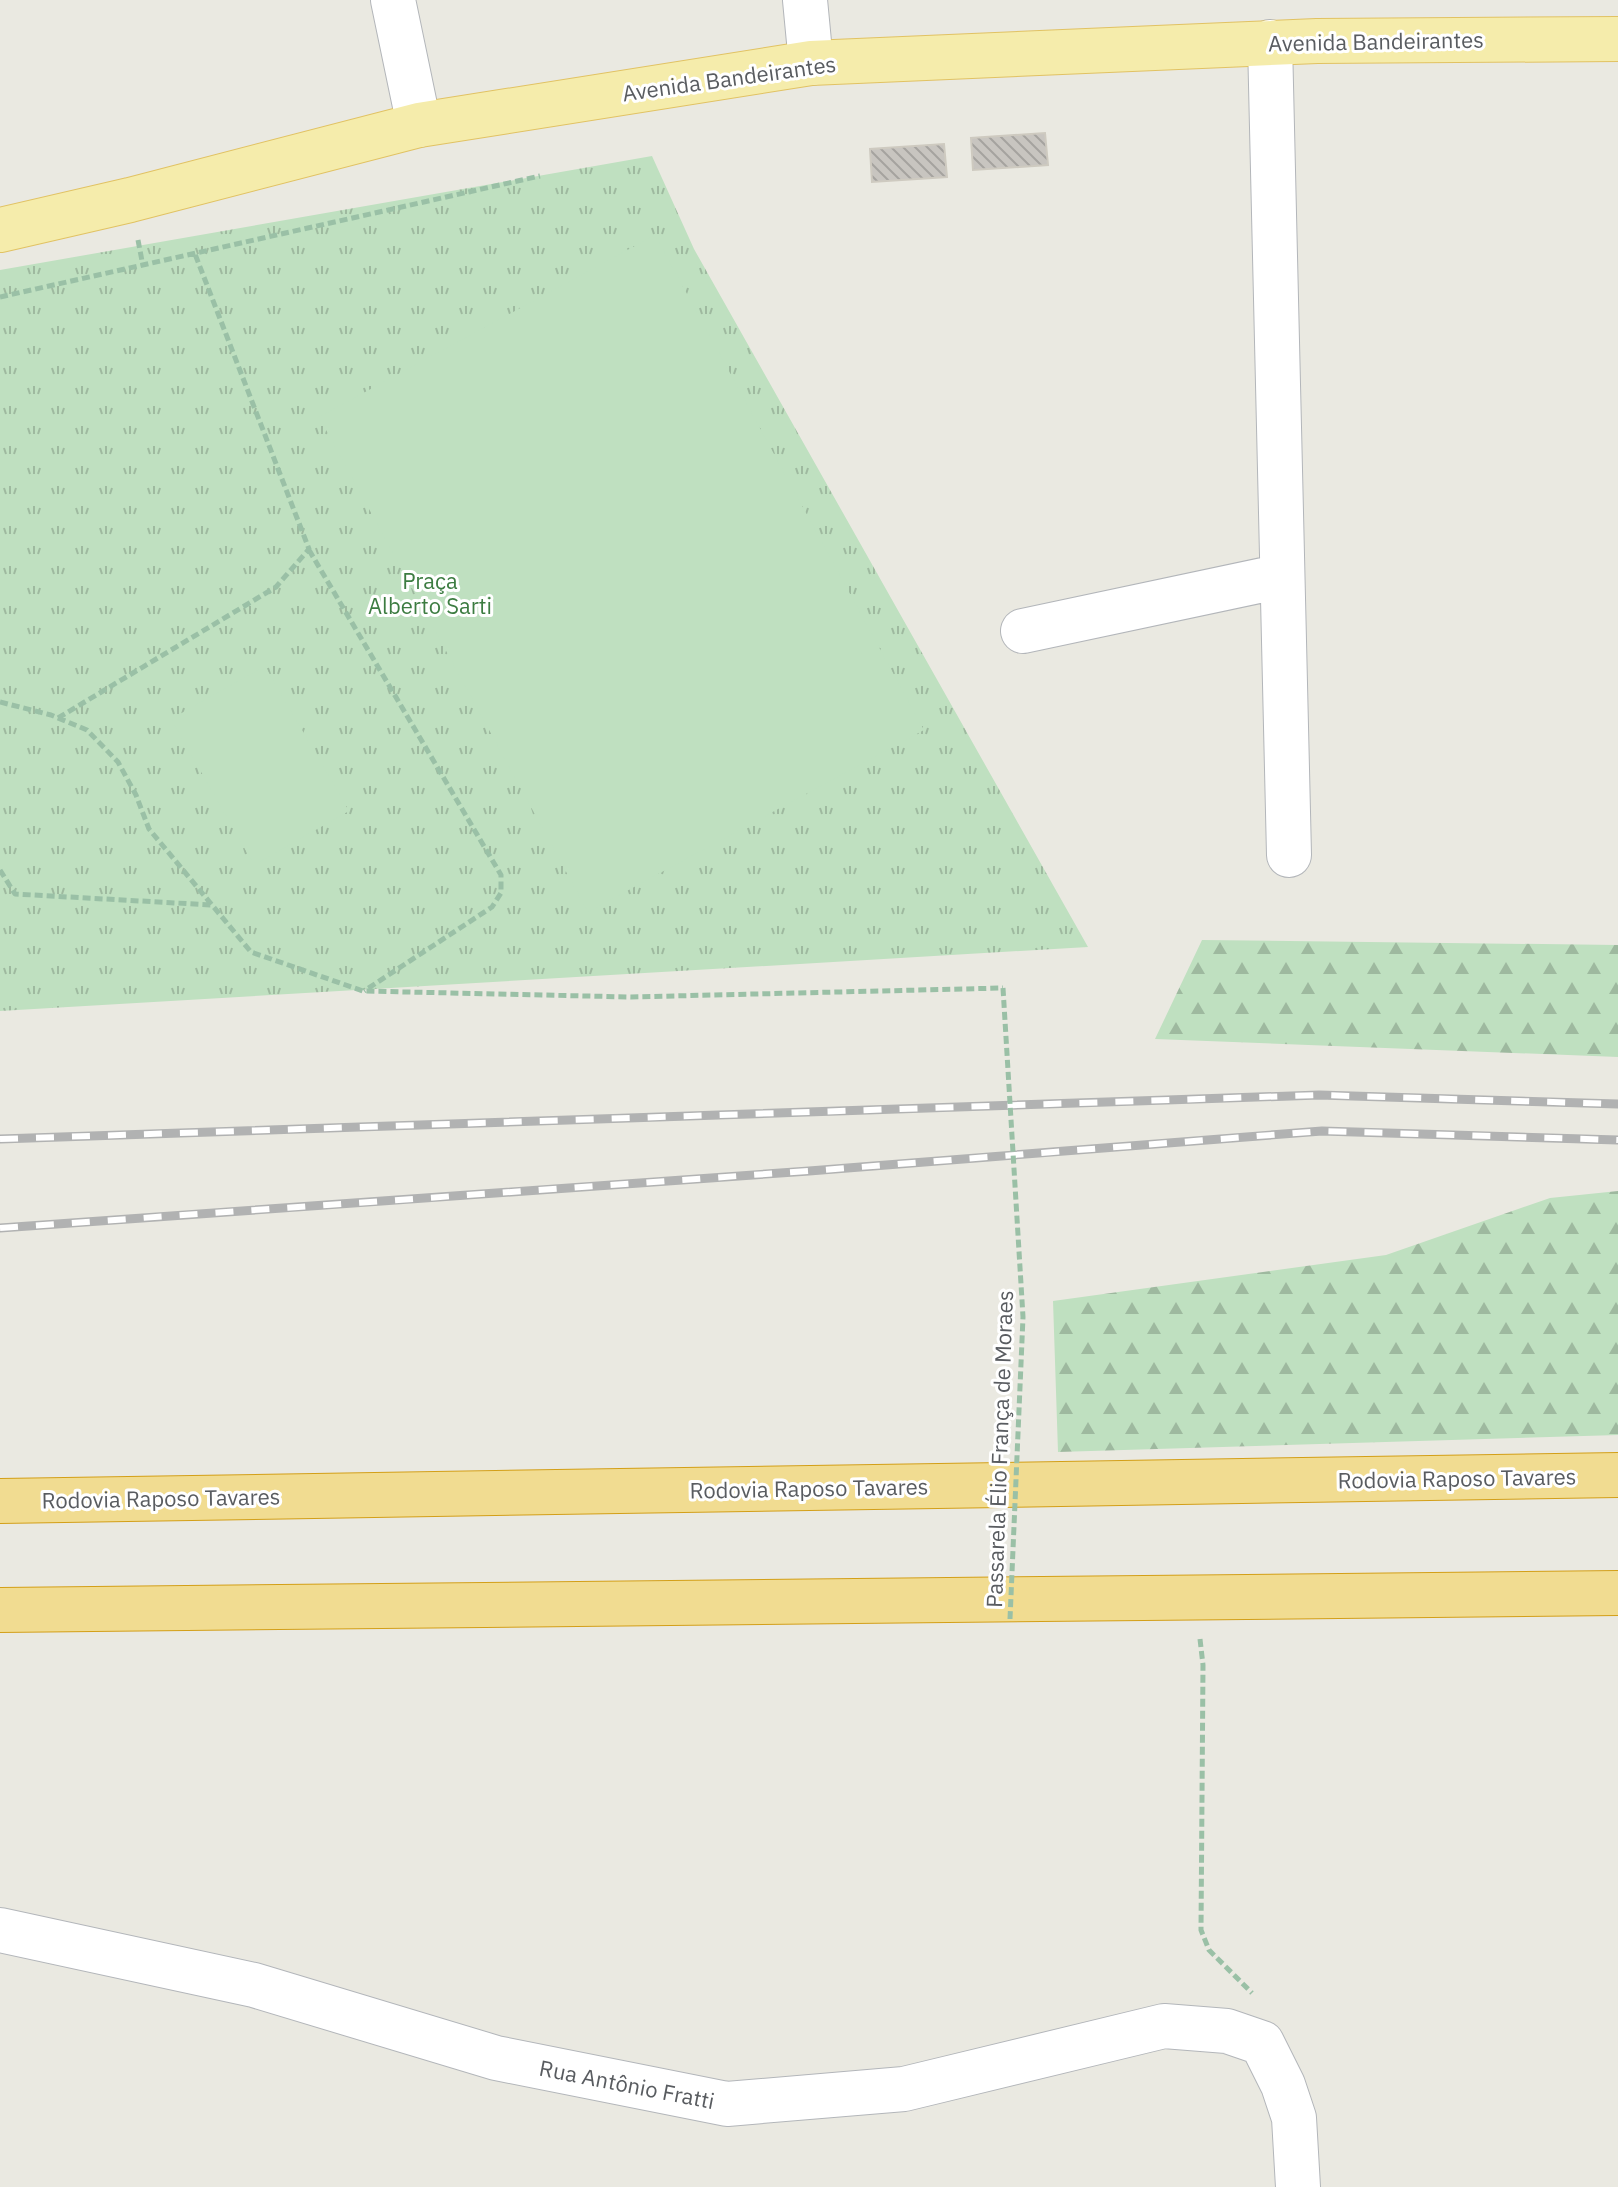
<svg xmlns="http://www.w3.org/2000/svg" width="1618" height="2187" font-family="'IBM Plex Sans',sans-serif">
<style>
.grass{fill:url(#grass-tufts)}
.forest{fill:url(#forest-firs)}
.pitch{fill:#bfe0c0}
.building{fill:url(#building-back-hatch);stroke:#cecac0;stroke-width:2}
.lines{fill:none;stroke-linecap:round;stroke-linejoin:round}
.minor-casing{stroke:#b3b6ba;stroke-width:46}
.major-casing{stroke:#e1c263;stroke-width:46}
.highway-casing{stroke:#d39f18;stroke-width:46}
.path{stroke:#9ac0a6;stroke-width:5;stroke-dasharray:8 4;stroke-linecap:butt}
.minor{stroke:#fff;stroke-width:44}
.major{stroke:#f5ecab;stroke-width:44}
.highway{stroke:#f1dc91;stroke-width:44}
.rail-casing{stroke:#b1b2b2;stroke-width:9}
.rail{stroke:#fff;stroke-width:6;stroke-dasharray:18;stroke-linecap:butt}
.path-bridge{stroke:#9ac0a6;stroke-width:5;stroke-dasharray:8 4;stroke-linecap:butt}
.labels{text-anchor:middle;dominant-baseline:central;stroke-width:6;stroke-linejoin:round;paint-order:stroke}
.street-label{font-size:22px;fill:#595c60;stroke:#fff}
.park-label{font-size:22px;fill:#3c7c41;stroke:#fff}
</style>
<defs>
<pattern id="grass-tufts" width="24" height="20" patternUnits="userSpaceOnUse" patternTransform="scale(2)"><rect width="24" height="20" fill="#bfe0c0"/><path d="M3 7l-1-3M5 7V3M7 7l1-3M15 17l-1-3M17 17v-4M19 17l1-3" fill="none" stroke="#9eb99f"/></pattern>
<pattern id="forest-firs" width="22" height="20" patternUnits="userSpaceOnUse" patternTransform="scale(2)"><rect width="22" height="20" fill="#bfe0c0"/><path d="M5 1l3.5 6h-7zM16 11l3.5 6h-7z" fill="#9eb99f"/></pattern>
<pattern id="building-back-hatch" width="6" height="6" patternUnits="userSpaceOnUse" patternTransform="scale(2)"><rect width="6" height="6" fill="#c8c5c0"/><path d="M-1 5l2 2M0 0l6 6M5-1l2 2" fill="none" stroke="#a5a39f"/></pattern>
</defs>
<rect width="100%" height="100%" fill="#eae9e1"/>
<path class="grass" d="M652 156 694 249 1088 947 0 1011V270Z"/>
<path class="forest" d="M1202 940 1618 945V1057L1155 1039Z
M1618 1191V1435L1058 1452 1053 1301 1386 1255 1550 1198Z"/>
<path class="pitch" d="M655 235 924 730 588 912 319 417Z
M265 666 349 811 254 865 171 719Z"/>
<path class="building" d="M1045 133 1048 165 973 170 971 138Z
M944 144 947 177 872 182 870 149Z"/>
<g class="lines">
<defs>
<path id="minor" d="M393 0 419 125
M805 0 811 63
M1270 42 1289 855
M1023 631 1282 576
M0 1930 254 1985 496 2058 727 2104 904 2089 1164 2026 1227 2031 1262 2043 1283 2085 1294 2118 1298 2187"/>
<path id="major" d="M0 230 130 200 419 125 811 63 1317 41 1618 39"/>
<path id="highway" d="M0 1501 1618 1475
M0 1610 1618 1593"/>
</defs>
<use href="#minor" class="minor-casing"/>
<use href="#major" class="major-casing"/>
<use href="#highway" class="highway-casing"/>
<path class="path" d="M138 240 143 266
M0 297 540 176
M309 550 501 875V893L492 907 364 991
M0 702 51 715 87 730 118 762 136 795 149 829 251 952 363 991 631 997 1003 988
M58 718 276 587 309 549 195 254
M0 870 15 894 212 905
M1200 1639 1203 1665 1201 1930 1209 1950 1252 1993"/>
<use href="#minor" class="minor"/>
<use href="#major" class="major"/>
<use href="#highway" class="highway"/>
<defs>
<path id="rail" d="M0 1139 1319 1095 1618 1104
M0 1228 809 1171 1322 1131 1618 1140"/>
</defs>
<use href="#rail" class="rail-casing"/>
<use href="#rail" class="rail"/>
<path class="path-bridge" d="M1003 988 1023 1317 1010 1619"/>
</g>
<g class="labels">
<g class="street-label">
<text transform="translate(1376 41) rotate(-1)">Avenida Bandeirantes</text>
<text transform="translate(729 78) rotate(-8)">Avenida Bandeirantes</text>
<text transform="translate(999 1449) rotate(-88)">Passarela Élio França de Moraes</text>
<text transform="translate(1457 1478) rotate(-1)">Rodovia Raposo Tavares</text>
<text transform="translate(809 1488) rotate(-1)">Rodovia Raposo Tavares</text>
<text transform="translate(161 1498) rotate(-1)">Rodovia Raposo Tavares</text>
<text transform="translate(627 2084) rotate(11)">Rua Antônio Fratti</text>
</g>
<g class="park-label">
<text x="430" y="580">Praça<tspan x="430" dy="25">Alberto Sarti</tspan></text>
</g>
</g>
</svg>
